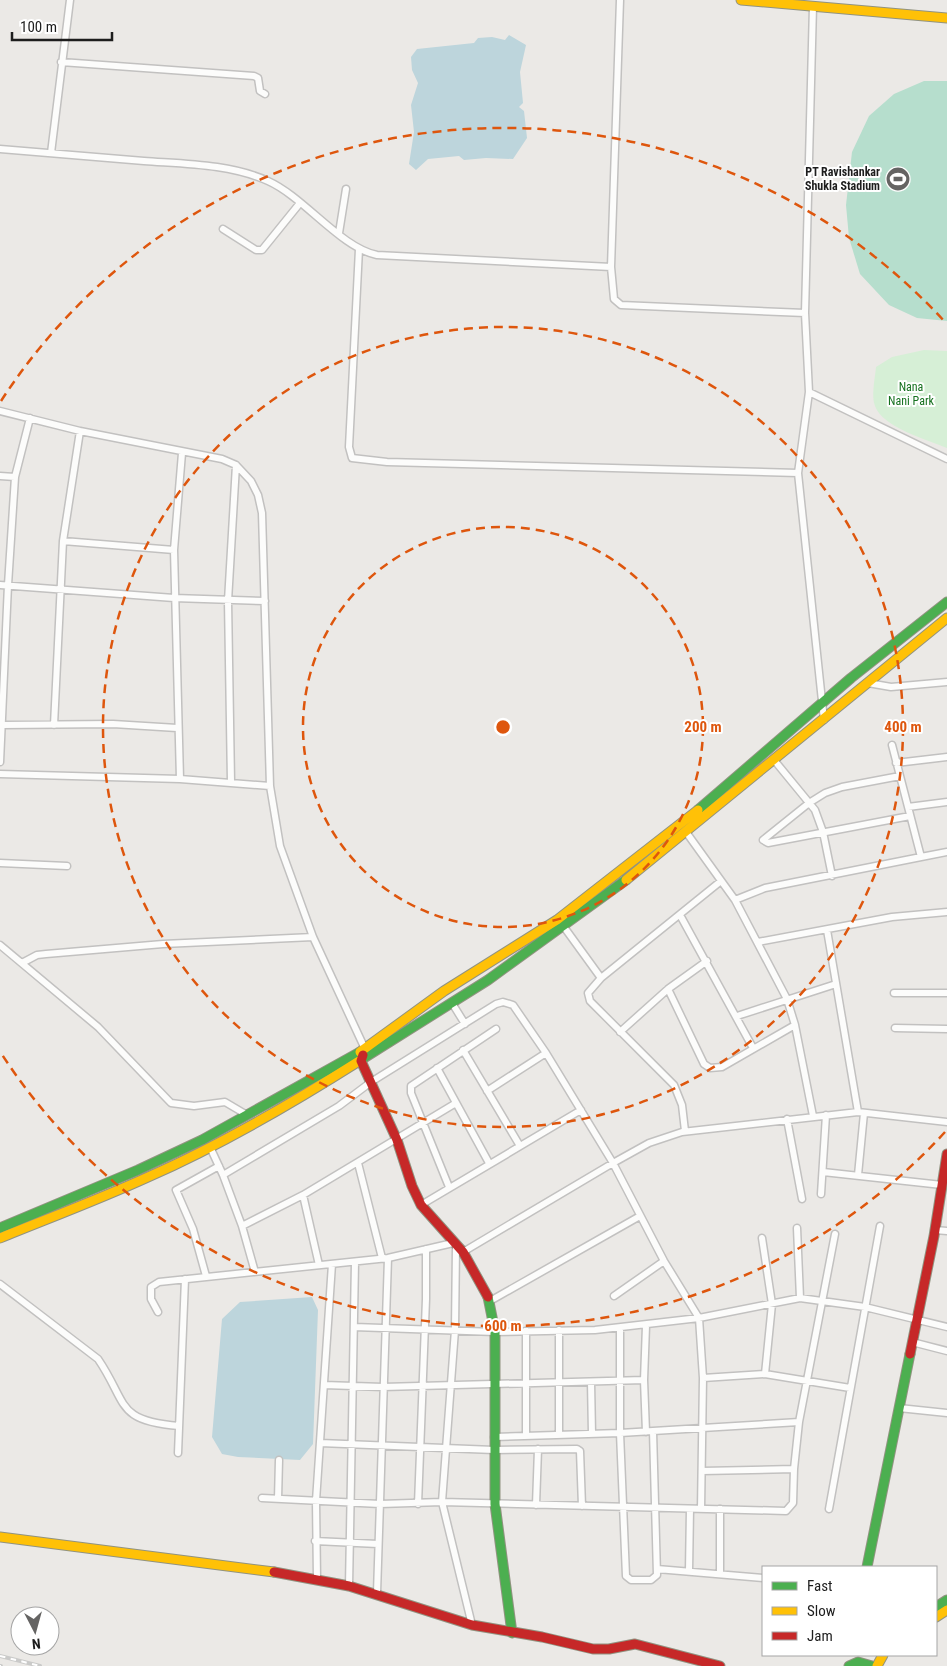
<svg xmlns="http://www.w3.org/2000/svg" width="947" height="1666" font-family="'Roboto Condensed',sans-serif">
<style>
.park{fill:#d6efd6}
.pitch{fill:#b6decd}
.water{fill:#bdd5dc}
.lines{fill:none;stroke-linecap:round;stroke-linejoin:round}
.street-casing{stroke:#c2c1c0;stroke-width:9}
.fast-casing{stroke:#919380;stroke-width:11}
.slow-casing{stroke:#919380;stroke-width:11}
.jam-casing{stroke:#919380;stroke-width:11}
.street{stroke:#fcfcfb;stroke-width:6}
.fast{stroke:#4caf50;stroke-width:9}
.slow{stroke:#ffc107;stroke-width:9}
.jam{stroke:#c62828;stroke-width:9}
.rail-casing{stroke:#cacac9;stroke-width:4}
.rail{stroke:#fff;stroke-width:2;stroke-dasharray:5.5;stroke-linecap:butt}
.ring{fill:none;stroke:#de560d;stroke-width:2.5;stroke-dasharray:9 6}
.labels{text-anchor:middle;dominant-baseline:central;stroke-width:4;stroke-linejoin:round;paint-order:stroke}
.poi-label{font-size:12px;font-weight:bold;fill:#1d1d1d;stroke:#fff;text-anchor:end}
.park-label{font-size:12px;fill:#16711f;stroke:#fff}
.centre{fill:#de560d;stroke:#fff;stroke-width:2.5}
.ring-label{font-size:15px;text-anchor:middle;font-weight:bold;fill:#de560d;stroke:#fff;stroke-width:4;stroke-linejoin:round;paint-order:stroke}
</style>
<rect width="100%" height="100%" fill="#ebe9e6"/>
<path class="park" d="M924 350 947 351V448C928 440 882 427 875 406 871 396 875 378 876 367L892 357Z"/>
<path class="pitch" d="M924 81H947V321L917 318 889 305 860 274 849 238 846 205 852 152 869 116 894 94Z"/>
<path class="water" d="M509 35 526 45 520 72 523 103 519 107 524 111 527 138 513 159 486 158 464 160 459 156 428 159 416 170 409 164 414 132 411 105 418 83 412 70 411 57 417 49 474 43 478 38 492 37 505 40Z
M312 1297 318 1310 313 1444 300 1460 238 1457 222 1454 212 1437 222 1319 240 1302Z"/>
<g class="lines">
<defs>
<path id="street" d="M813 6 805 313 809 392 798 473 824 720
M61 62 254 76 258 78 260 91 265 94
M0 149C48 153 96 157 144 161 185 164 230 164 268 181 304 197 341 248 377 255L611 267 614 299 621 305 805 313
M51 153 70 0
M223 229 256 250H262L300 203
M339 233 346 189
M359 249 349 447 352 458 387 462 798 473
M611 267 620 0
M809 392 947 459
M0 411 80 431 222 459 236 465 251 481 258 495 262 513 270 786 280 846 313 937 365 1049
M0 476 15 477
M63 541 174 550
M0 585 174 598 265 601
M868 683 891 687 947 682
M2 725 113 724 177 728
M54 725 63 541 80 431
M892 745 921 857 947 852
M774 760 815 810 823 832 832 876
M0 762 8 585 15 477 30 418
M896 763 947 757
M0 774 180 779 270 786
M900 776 842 787 825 793 809 803 763 840 768 843 910 816
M180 779 174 550 182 453
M231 782 228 601 236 465
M908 807 947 802
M686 832 735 900 787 999 795 1025 813 1116
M0 863 67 866
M735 900 765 888 921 857
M680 915 753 1048
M564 927 601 978
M827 930 858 1112
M758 942 892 917 947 912
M0 945 98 1027 171 1103 194 1106 225 1102 247 1115
M22 963 37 955 46 954 163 944 313 937
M668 989 704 1064 710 1068 722 1067 795 1025
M894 993H947
M452 1003 465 1024
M737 1016 836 984
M895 1028 947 1029
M620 1032 668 989 707 961
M463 1050 520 1146
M437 1068 489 1163
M487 1091 546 1053
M787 1119 802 1199
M685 1131 682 1105 674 1085 590 1001 588 993 601 978 721 881
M210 1147 223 1175 339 1106 371 1082 496 1004 503 1002 513 1005 546 1053 613 1163 664 1261 699 1318 703 1378 701 1509
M358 1163 382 1258
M823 1172 942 1185
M223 1175 242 1226 255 1272
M858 1175 864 1113
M449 1187 411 1093V1086L496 1029
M821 1194 826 1115
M303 1195 319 1265
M421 1205 581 1110
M242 1226 303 1195 456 1103
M797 1228 800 1298
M935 1230 947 1231
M456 1246 455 1330 442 1502 472 1625
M463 1252 613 1163 649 1143 682 1132 858 1112 947 1122
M206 1276 193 1229 176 1190 219 1166
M0 1284 98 1359C128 1403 115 1421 179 1426
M614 1296 664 1261
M490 1301 640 1216
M158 1312 151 1299V1287L159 1282 388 1258 453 1243
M646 1326 644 1380 646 1432
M354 1327 495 1332 595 1330 699 1318 800 1298 865 1307 947 1327
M620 1328V1433L626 1576 631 1580H651L657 1575 653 1431
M559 1330V1434
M912 1342 947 1351
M765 1374 850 1388
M703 1378 765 1374 772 1304 762 1238
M591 1382 592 1434
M324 1385 383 1387 644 1380
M899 1408 947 1413
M526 1436V1331
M494 1437 620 1433 799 1422
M320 1443 494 1450 577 1449 580 1451 582 1506
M178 1453 185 1279
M702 1471 794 1469
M262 1498 380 1504 442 1502 786 1511 793 1503 794 1469 799 1422 835 1234
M278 1499 279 1460
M418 1504 426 1299V1249
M536 1505 538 1449
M720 1509V1574
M829 1509 880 1226
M315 1541 378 1544
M657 1569 763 1578
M689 1571 690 1509
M317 1579 316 1501 332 1264
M349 1586 355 1262
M377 1593 388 1258"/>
<path id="fast" d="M698 810 851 678 947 602
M359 1061 488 980 626 880
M0 1228 138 1170 202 1140 360 1052
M488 1297 495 1332V1504L512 1633
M867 1567 910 1354
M936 1607 947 1600
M849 1666 858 1662 872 1666"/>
<path id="slow" d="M741 0 947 18
M626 880 947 618
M360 1052 444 991 557 920 698 810
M0 1238C49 1218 100 1199 148 1177 221 1145 291 1104 359 1061
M0 1537 274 1572
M936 1617 947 1610
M877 1666 883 1655"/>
<path id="jam" d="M363 1055 361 1061 397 1140 412 1186 421 1205 463 1252 488 1297
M910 1354 934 1236 947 1154
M274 1572 349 1586 472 1625 542 1637 593 1649H609L635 1644 720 1666"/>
</defs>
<use href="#street" class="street-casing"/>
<use href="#fast" class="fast-casing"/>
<use href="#slow" class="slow-casing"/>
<use href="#jam" class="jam-casing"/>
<use href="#street" class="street"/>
<use href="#fast" class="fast"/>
<use href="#slow" class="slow"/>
<use href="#jam" class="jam"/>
<defs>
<path id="rail" d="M0 1656 40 1666
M0 1666H1"/>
</defs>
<use href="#rail" class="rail-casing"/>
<use href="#rail" class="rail"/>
</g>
<g class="ring">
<circle cx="503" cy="727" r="200"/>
<circle cx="503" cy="727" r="400"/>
<path d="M945 1132A599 599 0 0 1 1 1053M1 401A599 599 0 0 1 945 322"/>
</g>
<defs>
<symbol id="stadium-disc" viewBox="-11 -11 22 22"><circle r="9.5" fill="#656463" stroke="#fff"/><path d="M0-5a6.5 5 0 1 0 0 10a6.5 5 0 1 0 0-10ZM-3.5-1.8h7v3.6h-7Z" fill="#fff"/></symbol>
</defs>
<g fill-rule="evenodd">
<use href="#stadium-disc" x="884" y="165" width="28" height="28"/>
</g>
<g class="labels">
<g class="poi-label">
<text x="880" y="172">PT Ravishankar<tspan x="880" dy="14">Shukla Stadium</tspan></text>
</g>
<g class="park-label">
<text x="911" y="387">Nana<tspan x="911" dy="14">Nani Park</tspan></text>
</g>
</g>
<circle cx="503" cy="727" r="8" class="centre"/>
<g class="ring-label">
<text x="703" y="732">200 m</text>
<text x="903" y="732">400 m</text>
<text x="503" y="1331">600 m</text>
</g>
<rect x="762" y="1566" width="175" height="90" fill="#ffffff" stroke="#a5a5a5"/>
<rect x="772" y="1582" width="25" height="8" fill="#4caf50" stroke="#a5a5a5"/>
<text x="807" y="1591" font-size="15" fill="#1d1d1d">Fast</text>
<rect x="772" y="1607" width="25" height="8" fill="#ffc107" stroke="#a5a5a5"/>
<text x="807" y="1616" font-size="15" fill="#1d1d1d">Slow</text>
<rect x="772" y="1632" width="25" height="8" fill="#c62828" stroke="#a5a5a5"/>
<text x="807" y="1641" font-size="15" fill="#1d1d1d">Jam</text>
<g transform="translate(35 1631) rotate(174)"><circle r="24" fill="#ffffff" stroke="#a5a5a5"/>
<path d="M0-4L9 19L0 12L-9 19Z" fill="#656463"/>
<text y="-8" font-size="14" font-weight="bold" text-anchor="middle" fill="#1d1d1d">N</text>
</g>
<path d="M12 32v8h100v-8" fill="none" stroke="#1d1d1d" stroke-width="2.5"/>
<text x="20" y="32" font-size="15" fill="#1d1d1d" stroke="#ffffff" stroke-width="4" paint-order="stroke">100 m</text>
</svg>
